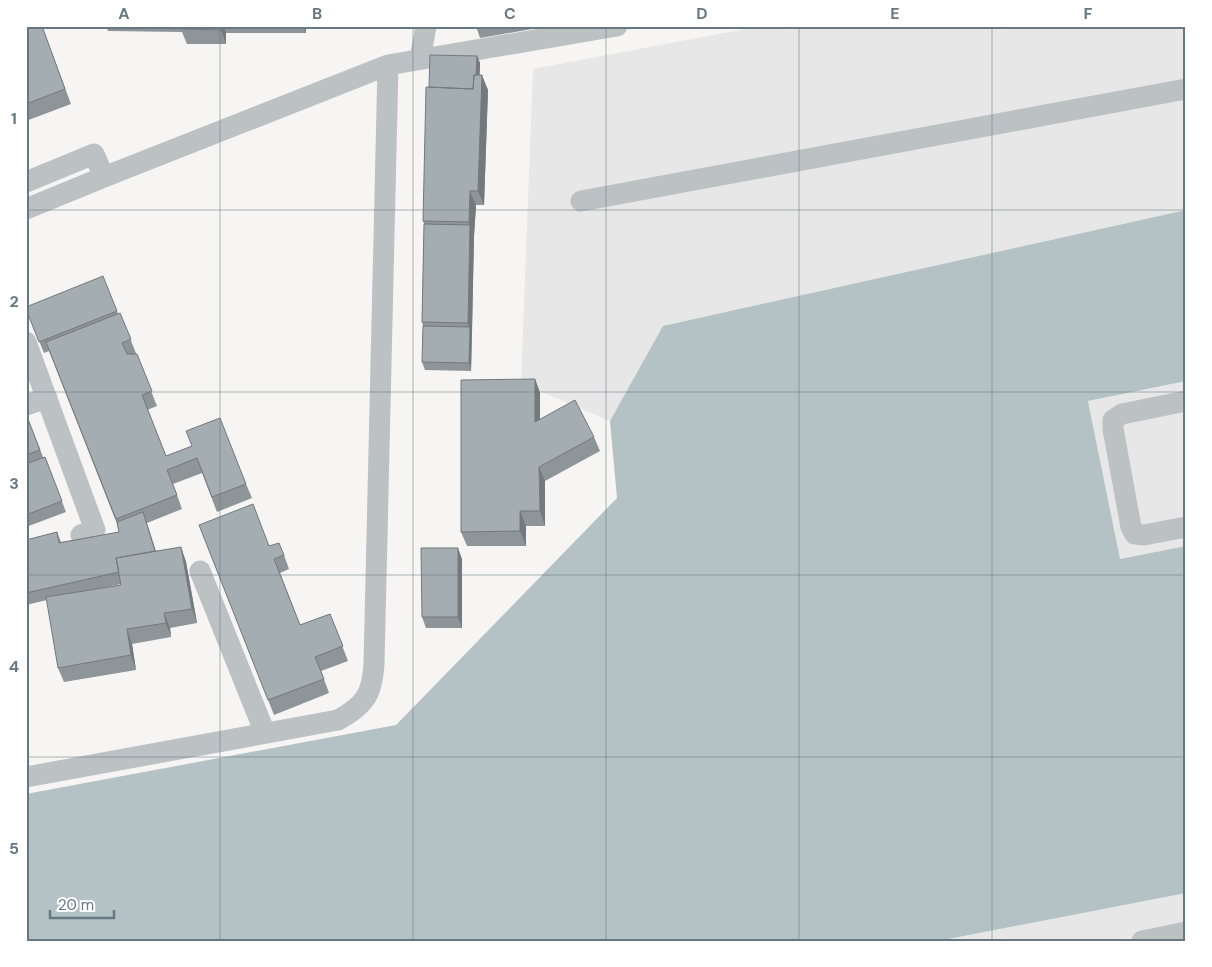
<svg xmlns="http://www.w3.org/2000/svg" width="1212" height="967" font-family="'DM Sans',sans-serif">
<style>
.built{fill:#e6e7e6}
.water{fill:#b5c2c5}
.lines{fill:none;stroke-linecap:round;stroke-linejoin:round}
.minor{stroke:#bcc1c4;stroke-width:21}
.wall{fill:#8d9599;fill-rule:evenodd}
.shaded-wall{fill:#73797d}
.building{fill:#a4adb2;stroke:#73797d}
.grid{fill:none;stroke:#667882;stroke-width:1;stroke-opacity:0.55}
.neatline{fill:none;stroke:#667882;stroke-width:2}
.grid-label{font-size:16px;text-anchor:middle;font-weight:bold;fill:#667882}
</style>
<rect width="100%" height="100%" fill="#f6f5f3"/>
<path class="built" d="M761 26H1186V210L664 326 610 421 521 383 533 69Z
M1186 381V546L1120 559 1088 401Z
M1186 893V941H938Z"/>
<path class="water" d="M1186 210V381L1088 401 1120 559 1186 546V893L938 941H26V794L396 725 617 498 610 421 663 326Z"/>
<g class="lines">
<path class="minor" d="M420 59 426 26
M26 182 94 154 104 177
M581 201 1186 89
M26 209 104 177 388 65 617 26
M26 342 95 530 81 535
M1186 401 1122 414 1113 420V429L1131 527 1135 534 1144 535 1186 527
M26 405 47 398
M200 571 265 733
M26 777 338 720C365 705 372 695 374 664L388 65
M1142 941 1186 932"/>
</g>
<path class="wall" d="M26 26H42L71 104 26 121Z
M106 26H306V33H226V44H187L182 32 108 31Z
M476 26H549L480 38Z
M477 56 480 63 479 75 488 90 484 205H476L474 236 471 371 425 370 422 362 423 326 422 322 424 224 423 221 429 87Z
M117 311 118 314 120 313 157 406 147 410 166 456 192 446 246 484 252 498 217 512 202 473 173 484 182 509 147 523 156 551 181 547 186 562 197 623 170 628 171 637 132 644 136 670 64 682 58 668 47 600 26 605V540L57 532 61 542 119 532 117 524 49 351 44 353 30 319ZM121 584V585L102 588Z
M535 379 540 393V419L594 437 600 451 545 481V526H526V546H467L461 532Z
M26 414 43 457H45L66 512 26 527Z
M199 525 269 546 284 555 289 569 280 573 300 625 330 614 348 661 321 671 329 693 274 715Z
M462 559V628H426L422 617Z"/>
<path class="shaded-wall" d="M221 26H224L226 33V44L221 30Z
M303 26H306V33Z
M477 56 480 63 479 103 476 96Z
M482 75 488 90 484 205 478 191Z
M470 191 476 205 474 236 469 222Z
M470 225 474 236 472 334 468 323Z
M470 327 472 334 471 371 469 363Z
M535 379 540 393V436L535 422Z
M539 467 545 481V526L540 511Z
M520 511 526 526V546L520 531Z
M181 547 186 562 197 623 192 609Z
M458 548 462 559V628L458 617Z
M164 613 170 628 171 637 166 623Z
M127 629 132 644 136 670 131 655Z"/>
<path class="building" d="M26 26H42L65 89 26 104Z
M182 26H221V30L182 29Z
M430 55 477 56 476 75H474L473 89 429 87Z
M474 75H482L478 191H470L469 222 423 221 426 87 473 89Z
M424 224 470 225 468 323 422 322Z
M103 276 117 311 39 342 26 309V307Z
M120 313 131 339 122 343 127 354H137L152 391 142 395 166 456 192 446 186 431 220 418 246 484 212 497 197 458 167 470 177 495 116 519 46 342Z
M423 326 470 327 469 363 422 362Z
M535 379V422L575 400 594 437 539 467 540 511H520V531L461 532V380Z
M26 414 40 450 26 455Z
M45 457 62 501 26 515V464Z
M253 504 269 546 279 543 284 555 274 559 300 625 330 614 343 646 315 657 324 679 268 700 199 525Z
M143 512 155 551 116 558 119 572 26 593V540L57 532 59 543 119 532 117 522Z
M181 547 192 609 164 613 166 623 127 629 131 655 58 668 46 597 121 585 116 558Z
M421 548H458V617H422Z"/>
<path class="grid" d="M220 26V941M413 26V941M606 26V941M799 26V941M992 26V941M26 210H1186M26 392H1186M26 575H1186M26 757H1186"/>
<rect width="1212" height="967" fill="none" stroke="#ffffff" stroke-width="55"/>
<path d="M50 910v8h64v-8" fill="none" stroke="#667882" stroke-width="2.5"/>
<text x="58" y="910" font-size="15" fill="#667882" stroke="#ffffff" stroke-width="4" paint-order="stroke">20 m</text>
<rect x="28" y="28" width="1156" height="912" class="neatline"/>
<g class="grid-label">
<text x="124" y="19">A</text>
<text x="317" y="19">B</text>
<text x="510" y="19">C</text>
<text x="702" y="19">D</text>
<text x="895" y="19">E</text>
<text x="1088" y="19">F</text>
<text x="14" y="124">1</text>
<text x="14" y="307">2</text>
<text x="14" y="489">3</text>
<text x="14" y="672">4</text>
<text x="14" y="854">5</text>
</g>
</svg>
